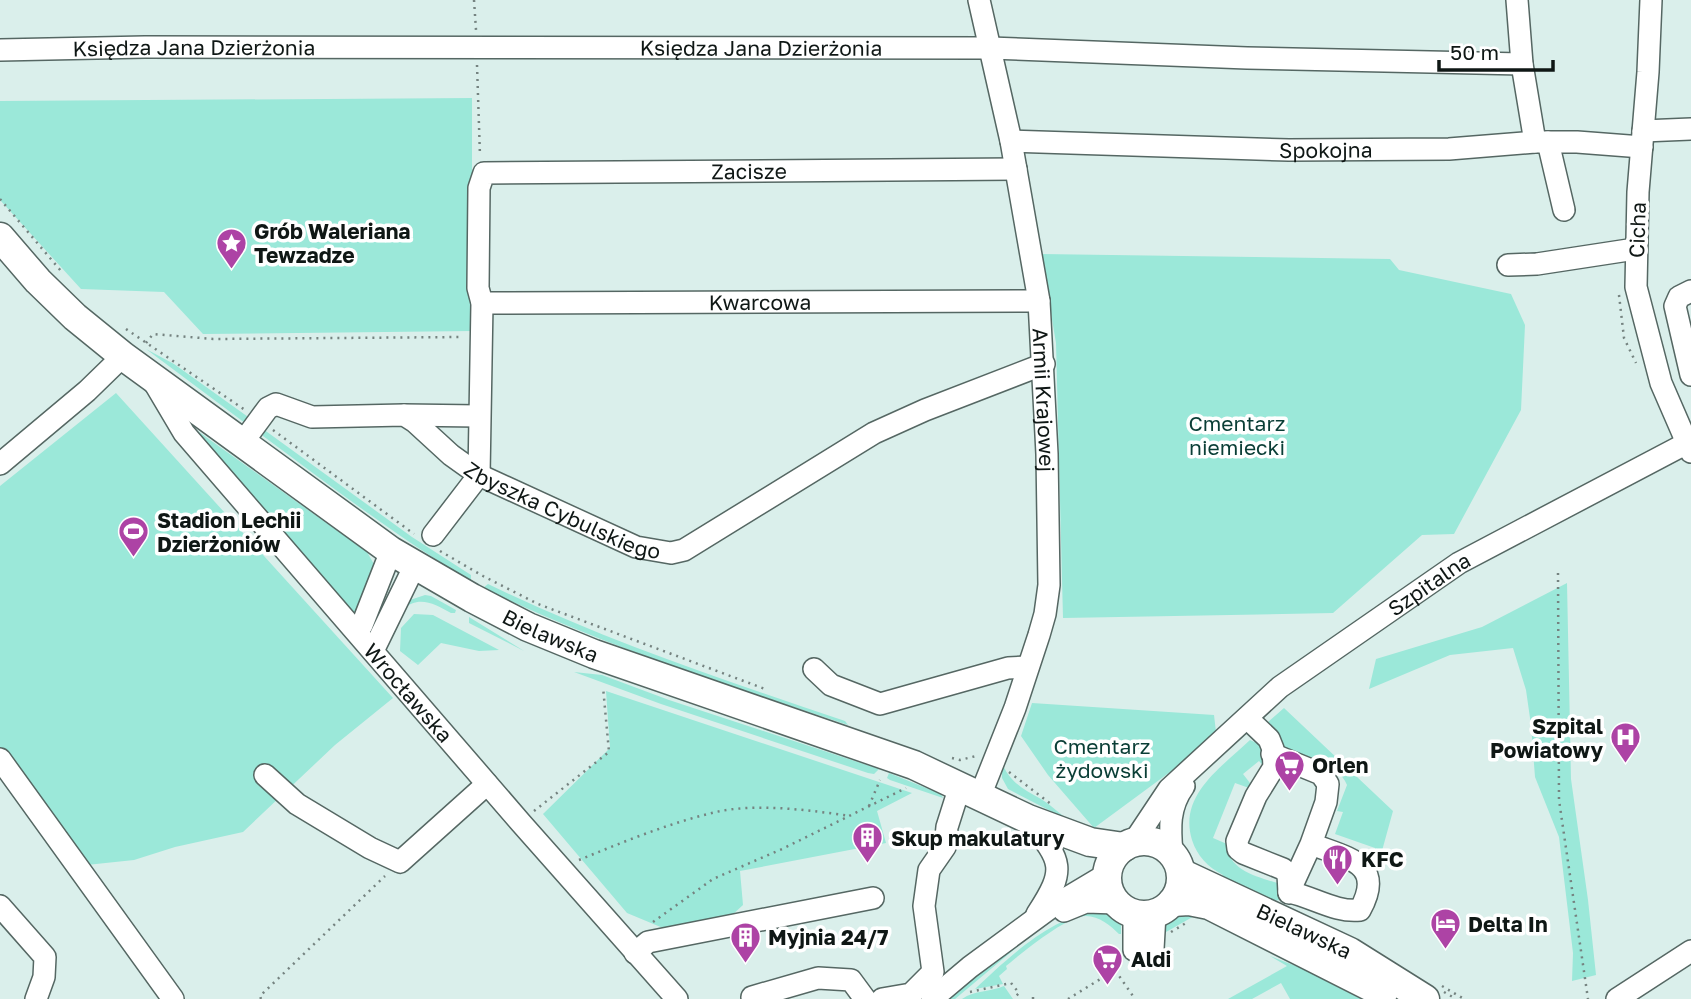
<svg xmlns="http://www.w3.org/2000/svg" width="1691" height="999" font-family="'Golos Text',sans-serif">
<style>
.green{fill:#9be8d9}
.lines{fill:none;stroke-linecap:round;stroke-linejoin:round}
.minor-casing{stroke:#556763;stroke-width:24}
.major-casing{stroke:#556763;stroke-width:31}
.path{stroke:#758380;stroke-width:2.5;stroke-dasharray:2 5;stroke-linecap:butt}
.minor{stroke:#fff;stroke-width:21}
.major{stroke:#fff;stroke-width:28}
.labels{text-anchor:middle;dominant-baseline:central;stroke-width:7;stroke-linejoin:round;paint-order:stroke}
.street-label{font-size:21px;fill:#0f1715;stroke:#fff}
.poi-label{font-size:21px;font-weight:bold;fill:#0f1715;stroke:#fff;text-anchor:start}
.park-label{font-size:21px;fill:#0a3e36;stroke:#fff}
</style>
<rect width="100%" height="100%" fill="#daefeb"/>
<path class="green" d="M472 98V331L203 334 164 292 81 289 0 200V101Z
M1041 254 1390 259 1399 270 1511 294 1525 325 1521 410 1454 534 1422 535 1333 613 1063 618 1056 343Z
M146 349 174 364 251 419 245 423Z
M116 393 393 698 335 745 243 832 175 847 134 860 77 866 0 754V486Z
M192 427 367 552 375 566 360 613 354 614Z
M263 429 412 537 471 575V581C398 538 331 486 263 436Z
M1567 583 1571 779 1588 900 1596 975 1572 981 1573 953 1559 837 1535 777 1531 725 1526 690 1513 648 1450 655 1369 689 1376 659 1482 627Z
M488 584C603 640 724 680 845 721L848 725C724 684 600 645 483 588Z
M425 595 431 596 456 610 455 613H451C435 604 419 595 403 609L410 600Z
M414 614 433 615 499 650 479 651 441 643 418 665 400 651 401 628Z
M469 617 524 651 469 623Z
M574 672 602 675 669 700 879 769 874 774 868 773 661 704Z
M606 691 912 793 877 811 886 843 740 871 743 905 731 916 663 928 627 913 543 814 610 748Z
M1032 703 1214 715 1216 732 1189 758 1094 828 1048 775 1021 736Z
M1284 708 1393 811 1380 858 1374 856 1375 848 1335 834 1343 812 1337 811 1347 785C1332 749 1272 762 1268 722Z
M1250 740 1261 745 1267 770 1259 761 1243 774 1250 783 1249 788 1235 783 1213 838 1227 844C1228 872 1260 877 1283 885L1279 900 1273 901 1222 880 1223 875C1208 867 1197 856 1192 840 1178 795 1222 767 1250 740Z
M1002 762C1008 781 1024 790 1041 799 1051 805 1059 813 1068 820L1008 789 1002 778Z
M889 773 941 794 943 798 890 780 887 778Z
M1098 912 1111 916 1121 924V934H1119C1111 926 1099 916 1086 916 1066 916 1022 953 1006 966L1007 969 999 976 1003 984 975 989C1006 960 1053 914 1098 912Z
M1175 913 1196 915 1159 936 1164 923Z
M1026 937 1028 938 955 999H944Z
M1270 956 1301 968 1361 999H1290L1281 983 1252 999H1228L1287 966Z
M1004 986 1013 999H962C975 990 990 992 1004 986Z"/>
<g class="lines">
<defs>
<g id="minor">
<path id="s1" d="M979 0 1011 141 1039 301 1047 454 1049 585 1045 614 1039 635 1015 708 980 796"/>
<path d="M1517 0 1522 64 1535 142"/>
<path d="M1651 0 1648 72 1638 192 1636 287 1661 383 1691 452"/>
<path id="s2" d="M0 50 145 47 990 48 1247 58 1522 64"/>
<path d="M1643 131 1691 129"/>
<path id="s3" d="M1011 141 1289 150 1449 149 1535 142H1577L1642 147"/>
<path d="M1548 142 1564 210"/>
<path d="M1508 265 1537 264 1635 249"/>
<path d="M1691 291 1679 297 1675 306 1691 375"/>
<path id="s4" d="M482 303 1039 301"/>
<path id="s5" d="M152 379 184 433 521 823 677 999"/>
<path d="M404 415 479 416"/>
<path id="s6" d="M243 442 268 408 276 404 312 417 404 415 415 422 451 455 479 475 636 547 671 553 684 550 874 433 925 410 1044 364"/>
<path d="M0 464 87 391 123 356"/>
<path id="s7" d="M433 535 479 475 482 303 478 288 479 188 484 173 1016 169"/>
<path d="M356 631 362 625 391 551"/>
<path d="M373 651 415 565"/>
<path d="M814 669 831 685 880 704 1008 668 1028 667"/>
<path d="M1247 718 1269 739 1273 749 1274 767 1256 796 1237 841 1238 849 1243 853 1283 869 1288 874 1289 893"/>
<path d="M1272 754 1321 774 1328 784 1326 802 1311 844 1289 892C1313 897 1336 913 1360 910 1386 863 1347 858 1311 844"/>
<path d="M0 759 173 999"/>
<path d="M265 775 297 804 370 848 400 862 487 784"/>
<path d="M1028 819C1061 861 1068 867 1037 914"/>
<path id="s8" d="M1133 843 1169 789 1280 687 1459 563 1687 443"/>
<path d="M1172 854C1170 829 1168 808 1184 786"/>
<path d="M0 906 45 957 44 977 36 999"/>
<path d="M1064 911 1086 902 1116 903"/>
<path d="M1153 949 1155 914"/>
<path d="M1134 950V914"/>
<path d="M635 953 648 942 873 898"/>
<path d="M752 997 818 978 851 980 865 999"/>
<path d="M882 999 911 994 933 972 924 906 929 870 945 847 947 827 960 786"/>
<path d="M932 999 970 967 1050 908 1107 874"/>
<path d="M1617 999 1691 951"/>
</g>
<g id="major">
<path id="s9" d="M0 237 38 281 75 317 123 356 391 551 472 598 528 627 594 654 914 765 1028 819 1090 842 1124 847"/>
<circle cx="1144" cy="878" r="37"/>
<path id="s10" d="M1181 873 1350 952 1425 999"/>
<path d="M1172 902 1189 901 1209 905 1383 993"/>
</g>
</defs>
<use href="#minor" class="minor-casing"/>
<use href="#major" class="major-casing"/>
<path class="path" d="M474 0 476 30
M477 65 480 156
M0 199 61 271
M1619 295 1624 338 1636 363
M126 329 245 410
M146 343 153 334 213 339 462 337
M273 430 414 534
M440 551 483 576 538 604 765 689
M1558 573 1559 800 1588 999
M952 758 960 760 976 756
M1009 772 1051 804
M869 806 880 780
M534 811 609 752 603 687
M579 860C623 842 669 823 716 812 756 803 809 810 850 816
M653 922 713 879 782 849 906 788
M1171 932 1186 923
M1442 986 1464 999
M970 992 1011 983 1019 993 1015 997
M1444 992 1456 999
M1033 997V999
M261 999 260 996 385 876
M1068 999 1115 970 1135 999"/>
<use href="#minor" class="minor"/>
<use href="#major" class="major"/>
</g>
<defs>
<symbol id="sight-pin" viewBox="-11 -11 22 30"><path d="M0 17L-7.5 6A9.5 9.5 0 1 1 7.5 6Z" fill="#ad43a5" stroke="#fff"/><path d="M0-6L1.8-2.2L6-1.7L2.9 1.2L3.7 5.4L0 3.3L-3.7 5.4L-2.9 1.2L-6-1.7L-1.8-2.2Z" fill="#fff"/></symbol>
<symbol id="stadium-pin" viewBox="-11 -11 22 30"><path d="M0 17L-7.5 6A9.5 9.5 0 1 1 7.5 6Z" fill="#ad43a5" stroke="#fff"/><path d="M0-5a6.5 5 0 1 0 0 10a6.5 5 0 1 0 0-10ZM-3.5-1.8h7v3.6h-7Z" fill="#fff"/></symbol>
<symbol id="hospital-pin" viewBox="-11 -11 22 30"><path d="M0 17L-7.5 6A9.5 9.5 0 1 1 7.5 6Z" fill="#ad43a5" stroke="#fff"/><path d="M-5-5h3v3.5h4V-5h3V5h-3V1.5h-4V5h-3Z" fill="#fff"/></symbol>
<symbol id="supermarket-pin" viewBox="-11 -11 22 30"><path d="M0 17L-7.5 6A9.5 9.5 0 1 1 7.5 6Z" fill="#ad43a5" stroke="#fff"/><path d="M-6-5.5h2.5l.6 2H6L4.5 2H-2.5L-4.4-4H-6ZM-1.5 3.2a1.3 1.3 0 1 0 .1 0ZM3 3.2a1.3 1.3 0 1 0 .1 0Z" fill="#fff"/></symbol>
<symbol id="building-pin" viewBox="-11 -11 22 30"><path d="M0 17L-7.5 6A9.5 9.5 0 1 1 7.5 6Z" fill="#ad43a5" stroke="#fff"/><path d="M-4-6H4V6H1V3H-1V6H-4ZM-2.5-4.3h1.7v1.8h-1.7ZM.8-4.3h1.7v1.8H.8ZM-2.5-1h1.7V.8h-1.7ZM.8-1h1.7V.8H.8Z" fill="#fff"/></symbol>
<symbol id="restaurant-pin" viewBox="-11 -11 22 30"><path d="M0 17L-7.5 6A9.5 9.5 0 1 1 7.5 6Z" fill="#ad43a5" stroke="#fff"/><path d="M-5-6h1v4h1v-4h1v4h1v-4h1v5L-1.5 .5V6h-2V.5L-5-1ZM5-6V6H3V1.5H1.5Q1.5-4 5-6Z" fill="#fff"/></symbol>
<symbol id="hotel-pin" viewBox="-11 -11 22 30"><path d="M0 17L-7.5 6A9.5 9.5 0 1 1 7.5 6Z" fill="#ad43a5" stroke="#fff"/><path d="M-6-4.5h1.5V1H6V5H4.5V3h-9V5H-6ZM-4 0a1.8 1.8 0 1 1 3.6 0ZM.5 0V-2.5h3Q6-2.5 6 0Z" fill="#fff"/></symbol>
</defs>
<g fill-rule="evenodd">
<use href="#sight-pin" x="214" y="226" width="35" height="47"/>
<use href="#stadium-pin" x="116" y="514" width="35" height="47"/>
<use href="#hospital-pin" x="1608" y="720" width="35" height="47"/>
<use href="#supermarket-pin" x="1272" y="748" width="35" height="47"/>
<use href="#building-pin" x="850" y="820" width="35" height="47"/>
<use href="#restaurant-pin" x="1320" y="842" width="35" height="47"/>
<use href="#hotel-pin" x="1428" y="906" width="35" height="47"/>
<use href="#building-pin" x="728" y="920" width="35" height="47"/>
<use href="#supermarket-pin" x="1090" y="942" width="35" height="47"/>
</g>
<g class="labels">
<g class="street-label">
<text stroke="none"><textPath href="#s2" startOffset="194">Księdza Jana Dzierżonia</textPath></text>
<text stroke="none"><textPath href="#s2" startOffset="761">Księdza Jana Dzierżonia</textPath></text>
<text stroke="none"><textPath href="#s3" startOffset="315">Spokojna</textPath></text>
<text stroke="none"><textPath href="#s7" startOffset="644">Zacisze</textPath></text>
<text transform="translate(1637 230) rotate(-88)">Cicha</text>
<text stroke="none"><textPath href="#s4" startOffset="278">Kwarcowa</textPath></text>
<text stroke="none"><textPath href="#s1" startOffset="406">Armii Krajowej</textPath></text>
<text stroke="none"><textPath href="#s6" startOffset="369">Zbyszka Cybulskiego</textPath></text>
<text stroke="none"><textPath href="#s8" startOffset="397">Szpitalna</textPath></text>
<text stroke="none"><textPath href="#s9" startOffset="684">Bielawska</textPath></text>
<text stroke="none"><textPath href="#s5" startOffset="406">Wrocławska</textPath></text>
<text stroke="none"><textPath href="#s10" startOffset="136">Bielawska</textPath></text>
</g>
<g class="poi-label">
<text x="254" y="231">Grób Waleriana<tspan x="254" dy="24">Tewzadze</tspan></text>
<text x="157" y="520">Stadion Lechii<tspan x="157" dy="24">Dzierżoniów</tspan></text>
<text x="1603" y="726" text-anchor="end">Szpital<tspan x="1603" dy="24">Powiatowy</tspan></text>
<text x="1312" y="765">Orlen</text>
<text x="891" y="838">Skup makulatury</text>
<text x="1361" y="859">KFC</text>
<text x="1468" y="924">Delta In</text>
<text x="768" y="937">Myjnia 24/7</text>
<text x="1131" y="959">Aldi</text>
</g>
<g class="park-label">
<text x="1237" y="423">Cmentarz<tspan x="1237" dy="24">niemiecki</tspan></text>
<text x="1102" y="746">Cmentarz<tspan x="1102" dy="24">żydowski</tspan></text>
</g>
</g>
<path d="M1439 60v10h114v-10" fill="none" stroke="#0f1715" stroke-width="3.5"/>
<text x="1450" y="60" font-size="21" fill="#0f1715" stroke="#ffffff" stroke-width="5" paint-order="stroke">50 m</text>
</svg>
